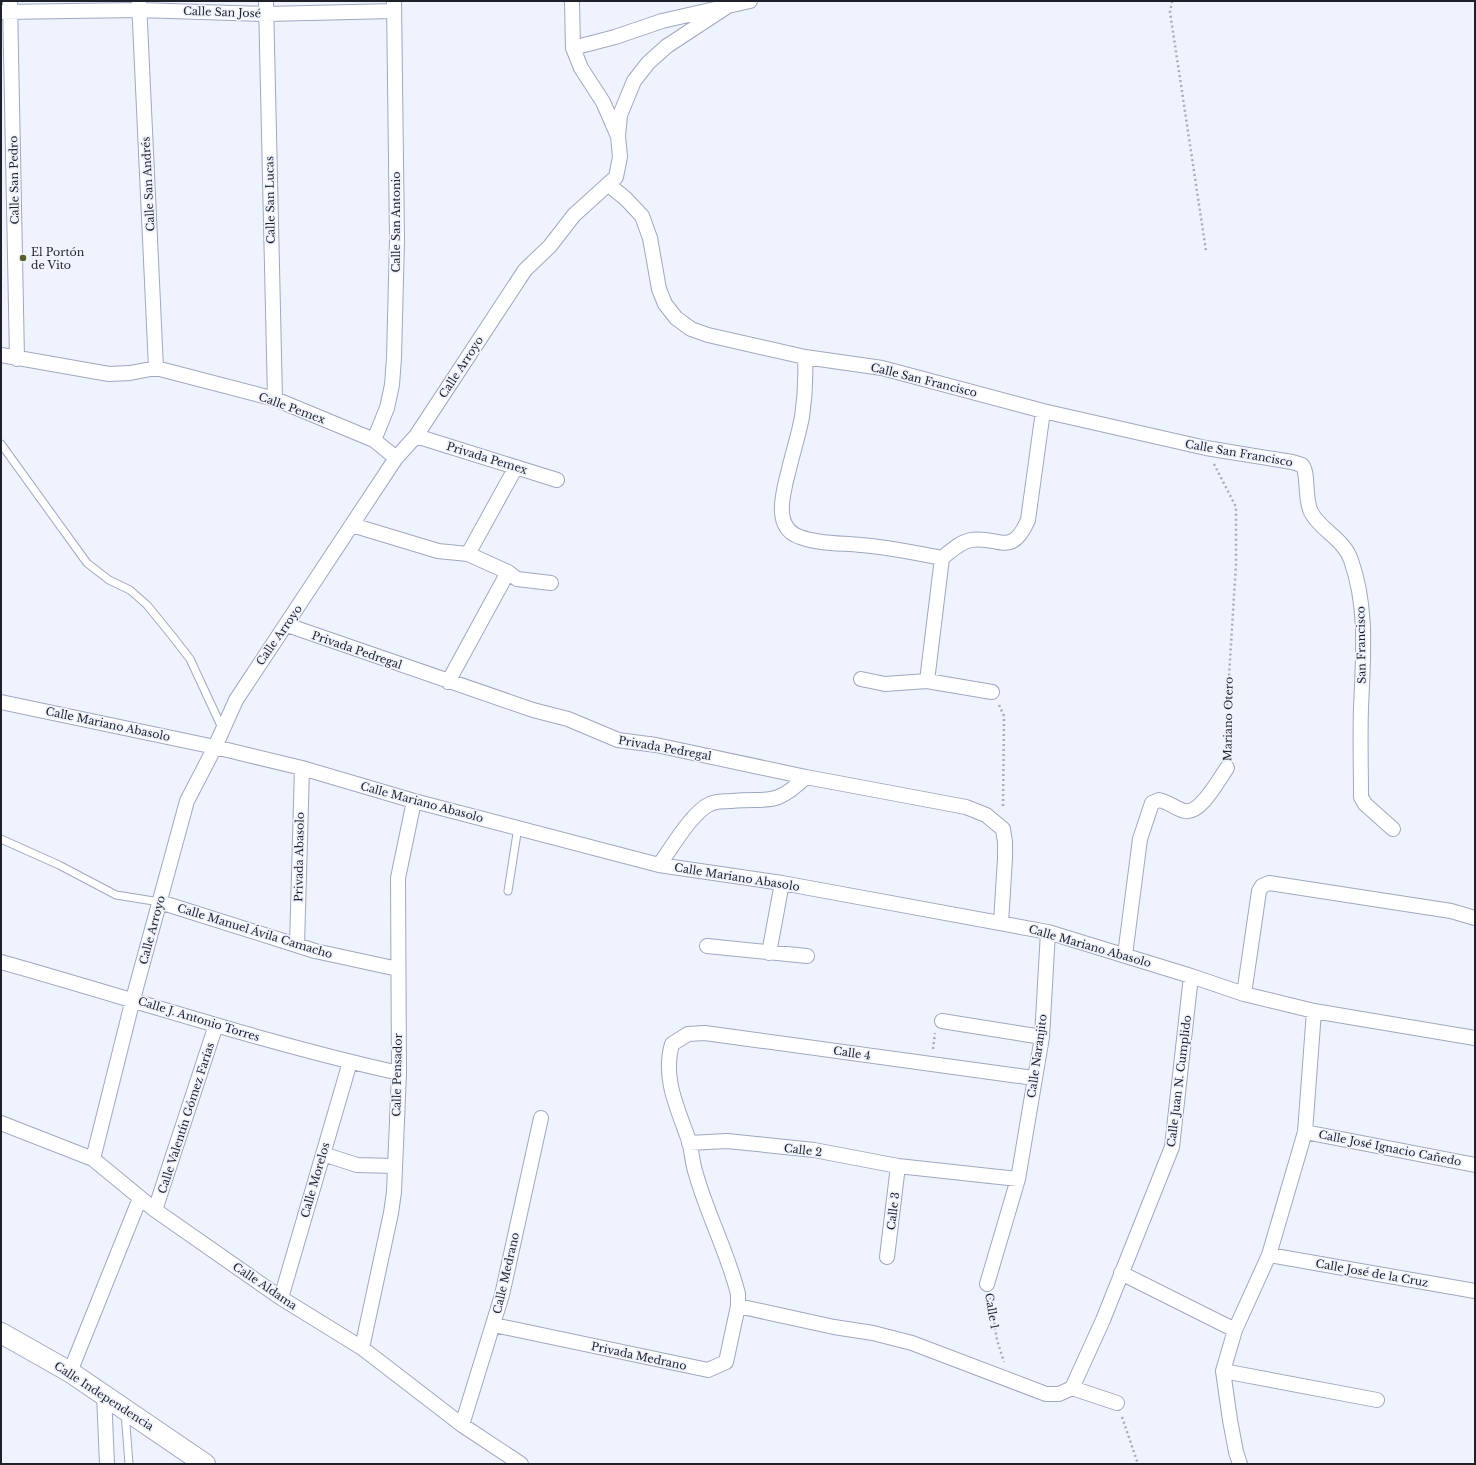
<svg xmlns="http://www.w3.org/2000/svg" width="1476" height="1465" font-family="'Libre Baskerville',serif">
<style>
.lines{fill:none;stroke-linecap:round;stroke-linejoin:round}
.lane-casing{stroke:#9fa8c1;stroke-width:9}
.street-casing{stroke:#9fa8c1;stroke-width:16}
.secondary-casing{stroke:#9fa8c1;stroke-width:22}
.path{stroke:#a9adb6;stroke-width:2.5;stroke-dasharray:2 3;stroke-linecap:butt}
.lane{stroke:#fff;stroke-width:7}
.street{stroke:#fff;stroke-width:14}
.secondary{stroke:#fff;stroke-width:20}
.poi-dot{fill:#5a5d2a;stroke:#eff3fd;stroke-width:1.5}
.labels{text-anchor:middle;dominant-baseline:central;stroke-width:3.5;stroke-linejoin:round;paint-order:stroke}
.street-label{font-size:11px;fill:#1e212a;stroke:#eff3fd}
.poi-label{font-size:11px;fill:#1e212a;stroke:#eff3fd;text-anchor:start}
</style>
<rect width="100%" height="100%" fill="#eff3fd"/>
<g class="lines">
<defs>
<path id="lane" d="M1 444 87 563 109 580 130 590 147 605 173 637 190 659 223 730
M1 839 59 865 116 895 160 902
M508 891 518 827
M125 1412 129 1464"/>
<path id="street" d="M10 1 17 359
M139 1 156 368
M266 1 275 399
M572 1 573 48 581 68 603 102 617 134
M1 12 139 10 266 14 394 11
M573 48 615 37 662 21 719 8
M609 185 626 199 642 216 650 238 659 289 665 304 676 318 691 329 708 335 805 357 882 368 1043 411 1206 448 1292 462 1302 465C1309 473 1304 498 1311 512 1320 530 1344 539 1351 560 1368 608 1363 659 1361 708 1360 738 1361 767 1361 797L1365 804 1393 829
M1 355 109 374 130 373 156 368 275 399 374 440 396 458
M805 357C806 377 805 397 802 417 799 433 794 449 790 465 785 487 770 527 800 537 819 544 841 543 861 545 888 547 915 553 942 558 951 551 960 542 971 540 998 535 1011 559 1028 520L1043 411
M416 436 557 480
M374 440 387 408 392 385 394 358 397 240 394 1
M352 525 438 551 468 554 508 572 517 579 551 583
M468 554 516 467
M287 625 533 710 568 719 618 740 656 745 806 777 966 807 986 815 1003 829 1005 842V858L1001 923
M861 679 885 684 927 681 992 692
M927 681 942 558
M448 682 508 572
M1 702 215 747 302 768 414 801 659 865 782 883 1048 932 1191 976 1244 994 1314 1011 1475 1038
M659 865C671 849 692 812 710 804 716 801 724 801 731 801 770 797 773 808 806 777
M160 902 315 951 398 969
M297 945 302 768
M707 946 807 956
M769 953 782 883
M1125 955 1140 839 1152 803 1159 800C1169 802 1176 809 1185 811 1201 814 1219 779 1227 768
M1 962C133 999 264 1043 399 1073
M1244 994 1259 891 1262 886 1269 883 1451 911 1475 918
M942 1021 1042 1037
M1 1123 93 1159 155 1210 281 1298 362 1348 462 1425 521 1464
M1305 1132 1475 1165
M689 1143 727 1141 814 1150 898 1166 1018 1179
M323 1154 357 1165 394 1166
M93 1159 133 999 187 801 215 747 236 700 396 458 416 436 525 270 550 246 574 215 616 177 620 157 618 136 620 115 634 81 648 63 667 46 728 6 750 1
M155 1210 216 1025
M1269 1255 1475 1291
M887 1257 898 1166
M1121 1273 1235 1330
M987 1284 1018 1179 1042 1037 1048 932
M281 1298 350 1062
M738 1306 834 1327 873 1333 912 1343 1046 1394H1059L1072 1388
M494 1325 708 1370 726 1362 738 1306V1294C728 1253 707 1214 696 1174 692 1163 692 1151 689 1141 678 1109 662 1078 672 1044L688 1034 705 1033 1034 1078
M362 1348 391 1213 394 1192 399 1073 398 878 414 801
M1223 1371 1377 1400
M70 1372 140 1198
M1072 1388 1103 1320 1172 1147 1191 976
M1072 1388 1117 1403
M104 1394 107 1464
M462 1425 502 1295 541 1118
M1240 1464 1236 1452 1230 1420 1223 1371 1235 1330 1269 1255 1305 1132 1314 1011"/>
<path id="secondary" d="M1 1333 70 1372 205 1464"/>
</defs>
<use href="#lane" class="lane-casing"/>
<use href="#street" class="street-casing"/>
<use href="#secondary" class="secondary-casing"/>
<path class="path" d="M1172 1 1170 12 1206 251
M1214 464 1236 507V564L1227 708V754
M999 705 1004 716 1003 809
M933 1049 935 1033
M990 1298 997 1340 1004 1362
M1122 1417 1138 1464"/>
<use href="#lane" class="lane"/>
<use href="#street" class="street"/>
<use href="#secondary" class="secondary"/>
</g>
<circle class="poi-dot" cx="23" cy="258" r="4"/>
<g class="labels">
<g class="street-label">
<text transform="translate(222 12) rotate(2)">Calle San José</text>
<text transform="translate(14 180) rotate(-91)">Calle San Pedro</text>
<text transform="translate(148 184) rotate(-93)">Calle San Andrés</text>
<text transform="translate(270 200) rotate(-91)">Calle San Lucas</text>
<text transform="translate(396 222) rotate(-90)">Calle San Antonio</text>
<text transform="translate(461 367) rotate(-57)">Calle Arroyo</text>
<text transform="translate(924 380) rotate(14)">Calle San Francisco</text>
<text transform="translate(292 408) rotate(20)">Calle Pemex</text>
<text transform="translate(1239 453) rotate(10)">Calle San Francisco</text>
<text transform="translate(487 458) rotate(17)">Privada Pemex</text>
<text transform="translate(279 635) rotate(-55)">Calle Arroyo</text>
<text transform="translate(1361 645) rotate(-91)">San Francisco</text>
<text transform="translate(357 650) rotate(19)">Privada Pedregal</text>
<text transform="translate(1228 719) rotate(-89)">Mariano Otero</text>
<text transform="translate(108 724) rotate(12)">Calle Mariano Abasolo</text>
<text transform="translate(665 748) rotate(10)">Privada Pedregal</text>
<text transform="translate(422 802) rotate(15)">Calle Mariano Abasolo</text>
<text transform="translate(299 857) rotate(-89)">Privada Abasolo</text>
<text transform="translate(737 877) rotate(9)">Calle Mariano Abasolo</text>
<text transform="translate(152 930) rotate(-75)">Calle Arroyo</text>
<text transform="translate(255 931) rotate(17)">Calle Manuel Ávila Camacho</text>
<text transform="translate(1090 946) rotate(16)">Calle Mariano Abasolo</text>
<text transform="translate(199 1019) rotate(17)">Calle J. Antonio Torres</text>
<text transform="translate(852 1053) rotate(8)">Calle 4</text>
<text transform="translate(1037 1056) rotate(-82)">Calle Naranjito</text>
<text transform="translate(397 1075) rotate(-89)">Calle Pensador</text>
<text transform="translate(1179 1081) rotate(-83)">Calle Juan N. Cumplido</text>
<text transform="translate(186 1118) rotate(-72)">Calle Valentín Gómez Farías</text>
<text transform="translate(1390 1148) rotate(11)">Calle José Ignacio Cañedo</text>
<text transform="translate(803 1150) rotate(7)">Calle 2</text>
<text transform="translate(315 1180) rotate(-74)">Calle Morelos</text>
<text transform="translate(893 1211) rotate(-83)">Calle 3</text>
<text transform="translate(506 1273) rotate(-77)">Calle Medrano</text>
<text transform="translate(1372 1273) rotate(10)">Calle José de la Cruz</text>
<text transform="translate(265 1286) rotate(34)">Calle Aldama</text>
<text transform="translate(992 1311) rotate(80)">Calle 1</text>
<text transform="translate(639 1356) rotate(12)">Privada Medrano</text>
<text transform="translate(104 1396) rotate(33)">Calle Independencia</text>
</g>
<g class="poi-label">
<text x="31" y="252">El Portón<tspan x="31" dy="13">de Vito</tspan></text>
</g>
</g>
<rect width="1476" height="1465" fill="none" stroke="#1e212a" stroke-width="4"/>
</svg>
